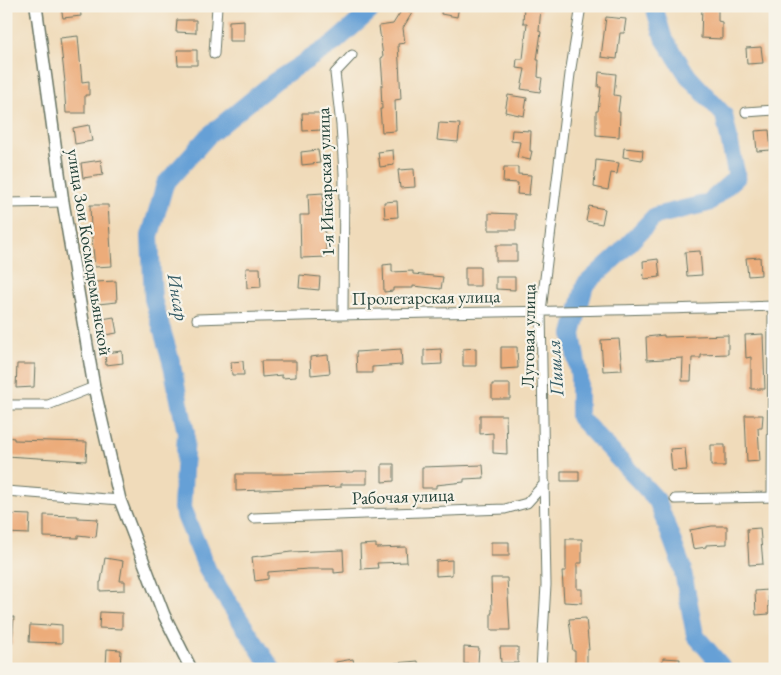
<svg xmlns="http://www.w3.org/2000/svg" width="781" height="675" font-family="'EB Garamond',serif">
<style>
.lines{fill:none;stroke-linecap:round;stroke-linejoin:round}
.river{stroke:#66a0d6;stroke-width:18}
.building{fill:#ecac7a}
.minor-casing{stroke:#687463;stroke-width:11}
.tertiary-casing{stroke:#687463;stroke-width:14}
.minor{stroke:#fff;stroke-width:9}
.tertiary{stroke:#fff;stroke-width:11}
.labels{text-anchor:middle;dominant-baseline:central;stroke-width:4.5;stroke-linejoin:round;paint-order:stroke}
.street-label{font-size:18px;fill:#1f3d34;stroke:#f7f3e8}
.water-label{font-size:19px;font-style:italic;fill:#345b65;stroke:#f7f3e8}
</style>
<rect width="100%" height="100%" fill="#f7f3e8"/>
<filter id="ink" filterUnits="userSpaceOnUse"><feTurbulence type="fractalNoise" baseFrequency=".02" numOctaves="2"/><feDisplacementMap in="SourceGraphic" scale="10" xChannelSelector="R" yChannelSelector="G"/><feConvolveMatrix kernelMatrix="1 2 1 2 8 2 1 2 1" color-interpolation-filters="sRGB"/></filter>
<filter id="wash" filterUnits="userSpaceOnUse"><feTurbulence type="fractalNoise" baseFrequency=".0096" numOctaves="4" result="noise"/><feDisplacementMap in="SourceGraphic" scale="20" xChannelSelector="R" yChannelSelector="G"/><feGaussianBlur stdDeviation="1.12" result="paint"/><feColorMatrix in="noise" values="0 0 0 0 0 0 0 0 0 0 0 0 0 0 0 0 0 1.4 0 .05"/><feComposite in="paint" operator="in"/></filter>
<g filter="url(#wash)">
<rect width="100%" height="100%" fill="#f0dbba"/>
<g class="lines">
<path class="river" d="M654 6 663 37 688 76 724 115 737 177 708 203 655 216 619 254 585 285 572 334 579 376V417L657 500 682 567 695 635 724 669
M272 669 208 571 182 508 186 433 171 361 153 299 150 236 165 184 208 136 275 81 334 43 376 6"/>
</g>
<g id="blocks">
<path class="building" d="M80 6 81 16 63 18 61 8Z
M442 6H459L457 17 441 14Z
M524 6 541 7 539 31 541 32 537 60H539L538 77 542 78 540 92 521 89 525 69 516 68 517 59H523L527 23H523Z
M702 6H718V21L722 22V39L701 38Z
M403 8 412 13 403 28 405 43 398 44 401 99 395 100 396 131 382 132 380 109H382L381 85H383L381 58 383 57 379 26 393 24Z
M606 17 626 19 624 33H620L617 59 601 57Z
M177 20H196V33L176 32Z
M244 20V41H229V21Z
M78 36 82 82 89 81V95H85V113H66L64 82H65L60 38Z
M761 47 763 63 747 64 746 48Z
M177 50H197V65H178Z
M599 72 616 74 614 95 620 96 618 112H620L619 137 596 135V111H598L601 87H598Z
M508 95 527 98 524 116 505 112Z
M302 113H321V130L303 131Z
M439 123 460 124 458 142 437 140Z
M89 125 92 141 75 144 73 128Z
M512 130 531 131 530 151H532L530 160 517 157 520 142 511 141Z
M769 130 771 150 757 151 755 131Z
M624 148 643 150 642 160 623 157Z
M318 150 320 163 302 165 301 152Z
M393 150 394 165 380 167 378 152Z
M101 160 103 175 83 178 81 163Z
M596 160 619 163 617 174 611 173 608 190 594 187Z
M504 167H518V174L531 175 529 195 517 194 518 183 503 182Z
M414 169 415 187 400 188 398 170Z
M323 193 324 202H322L327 257 301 258 300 215H309L308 194Z
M397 201 398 217 385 218 384 202Z
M90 205H108L112 266 95 267 91 229Z
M589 206 605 209 602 224 586 221Z
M489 213 516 214V230H489Z
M496 245H517V261H496Z
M700 251 702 275 687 276 685 252Z
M760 257 761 275 748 276 746 258Z
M658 259 660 277 644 279 643 261Z
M392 264V272L413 271V274L443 277 441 289 413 286V288H393V291L384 292 383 265Z
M465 267H480V286H465Z
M246 268H260L261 287 247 288Z
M300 275 320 277 319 290 299 288Z
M496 277H515V290L496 289Z
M116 281 117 302 98 304 96 282Z
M114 317 117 333 105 335 102 319Z
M763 334 765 389H751V357L746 358 745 335Z
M664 335V337L728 335V354L701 355V358H692L691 381H682L683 358 647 360 646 337Z
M619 339 622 370 603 371 601 340Z
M501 347H517L518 368 501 369Z
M476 348V366H463V349Z
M401 349 402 365 372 367V373H357L356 352Z
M441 349 442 364 424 365V350Z
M122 351 123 363 106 365 105 353Z
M328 355 330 373 311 375 310 357Z
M243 361 244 375H232L231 362Z
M261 361H296V377L282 378V375L262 377Z
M17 364H35L34 387 16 388Z
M492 384H510V399H492Z
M480 415H506L507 454 493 453V433L480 434Z
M745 415H763L762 428H758L760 461 747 462Z
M6 437 14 438V440L87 442 86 461 6 456Z
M711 445H725V466H711Z
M685 448 687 470 672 471 670 449Z
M382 464H394V481L382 482Z
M483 465 484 478 464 479V482L436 485V488H422V467Z
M354 471H367V484H341V487L236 491V474H283L354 472Z
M561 471H579V481H561Z
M6 514 30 515 29 534 6 533Z
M44 515 78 516V518L98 519 96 537 78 535V538L44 537Z
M712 526H727V544L706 545V547L693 549 690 530Z
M760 528 763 564 749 565 747 529Z
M566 539H582V563H577V589H582V603L564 602 562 571H566Z
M491 542H509V556H491Z
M376 544V548L406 547 407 562 377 563 378 568 361 569 360 545Z
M343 550 344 572 334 573V569H308L268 572V579L255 581 252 557 291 552Z
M105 558 123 561 120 581H125V590L100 591V582H101Z
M452 560V575L436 576V561Z
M491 578H507L510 630H491V613H492Z
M768 590 769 614 756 615 755 591Z
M100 612 122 613V629L99 628Z
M6 617H14L12 644H6Z
M586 618 589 650H587V666H575V651H573L569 619Z
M50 624 62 625V643L29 642 30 625 50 626Z
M464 647 479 648 478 664H464Z
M500 647H518V663H501Z
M107 649 121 650 120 668 106 666Z
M663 658 680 659 679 669H662Z
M353 659 355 669H337L336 662Z
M418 661 419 669H395V663Z"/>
</g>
</g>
<g filter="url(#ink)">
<use href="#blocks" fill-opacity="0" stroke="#687463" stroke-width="1"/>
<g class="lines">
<defs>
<path id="minor" d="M214 54 217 6
M746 112 775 110
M6 203 63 202
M343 314 344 174 341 125 335 73 352 55
M197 319C389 312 582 312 775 306
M6 405H48L94 387
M6 491 120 500
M772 497 773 306
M675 499 775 497
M253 518 505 509 527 503 545 483
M6 668 10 669
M541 669 546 585 541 311 570 74 581 6"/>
<path id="tertiary" d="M36 6 63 202 94 387 120 500 164 615 191 669"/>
</defs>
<use href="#minor" class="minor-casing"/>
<use href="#tertiary" class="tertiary-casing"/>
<use href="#minor" class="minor"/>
<use href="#tertiary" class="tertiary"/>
</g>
</g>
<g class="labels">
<g class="street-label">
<text transform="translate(325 182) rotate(-92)">1-я Инсарская улица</text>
<text transform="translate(90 252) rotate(81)">улица Зои Космодемьянской</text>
<text transform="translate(426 297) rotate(-1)">Пролетарская улица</text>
<text transform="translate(528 336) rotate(-89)">Луговая улица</text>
<text transform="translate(403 496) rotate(-2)">Рабочая улица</text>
</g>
<g class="water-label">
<text transform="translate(178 297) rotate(80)">Инсар</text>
<text transform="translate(555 368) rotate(-94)">Пишля</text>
</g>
</g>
<rect width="781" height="675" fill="none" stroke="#f7f3e8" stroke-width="25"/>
</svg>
